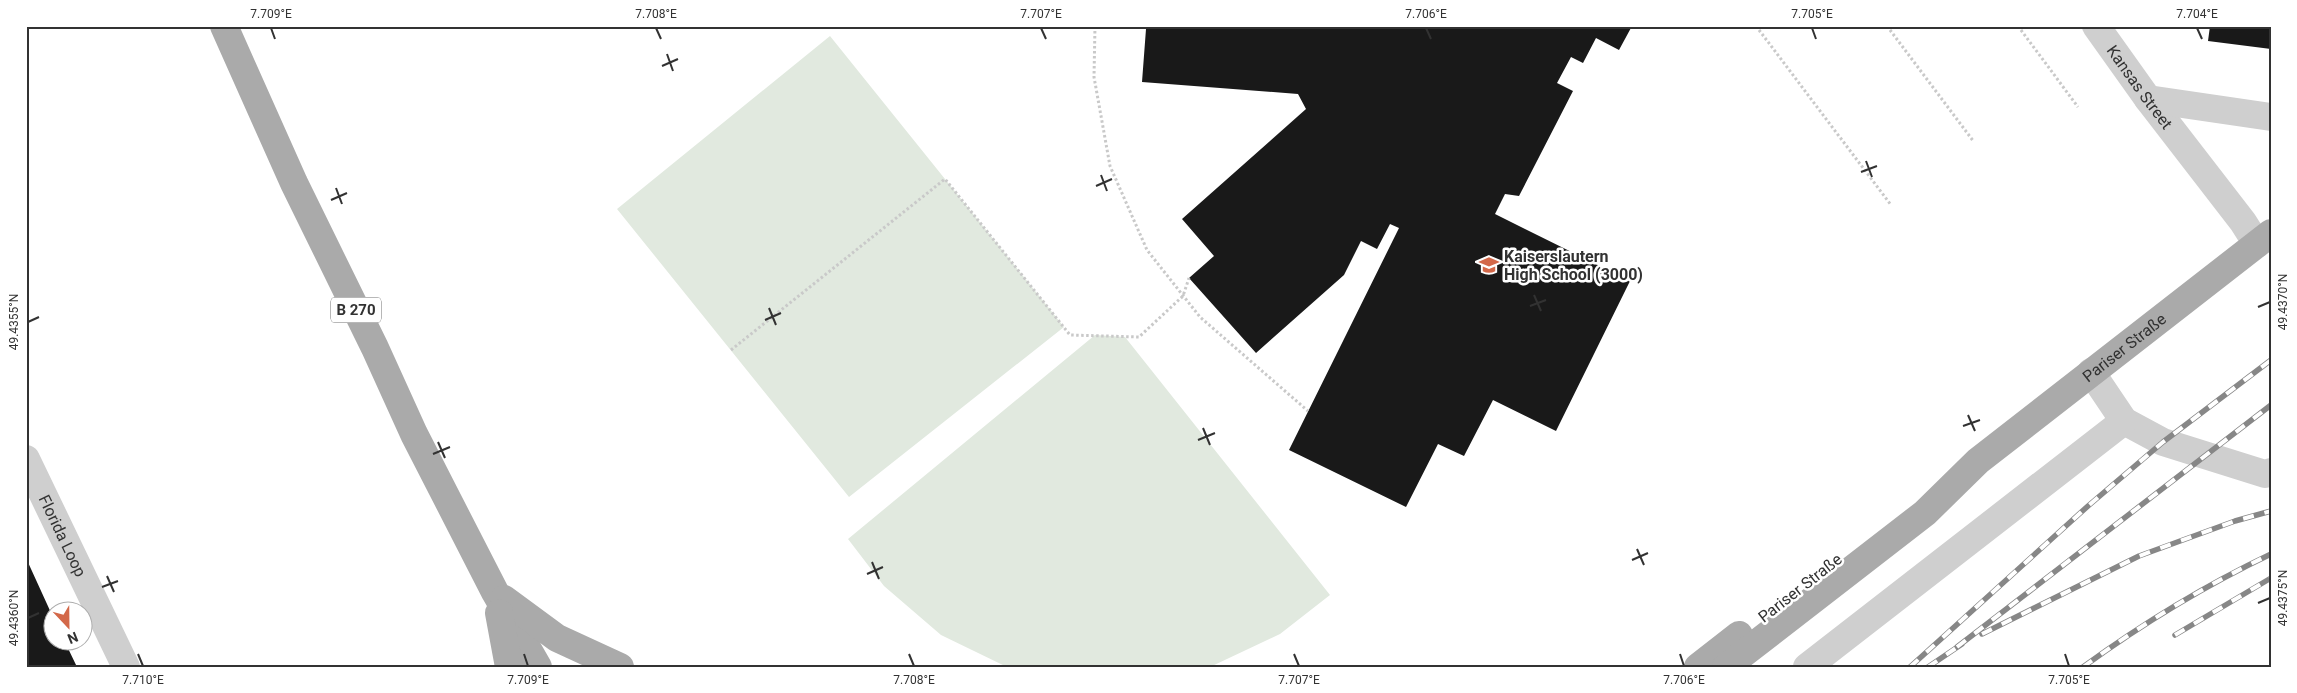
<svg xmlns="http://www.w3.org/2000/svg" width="2297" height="693" font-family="Roboto,sans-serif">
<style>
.pitch{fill:#e1e9df}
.building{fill:#191919}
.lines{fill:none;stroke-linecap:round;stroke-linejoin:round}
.path{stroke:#c9c9c9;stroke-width:3;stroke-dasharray:2.5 2.5;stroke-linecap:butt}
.minor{stroke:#cfcfcf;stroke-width:28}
.major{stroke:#aaa;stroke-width:28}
.rail-casing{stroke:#878787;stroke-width:5.5}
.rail{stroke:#fff;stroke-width:4;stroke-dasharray:11;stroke-linecap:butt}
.ticks{fill:none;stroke:#323232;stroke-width:2}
.labels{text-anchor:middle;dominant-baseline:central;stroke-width:5;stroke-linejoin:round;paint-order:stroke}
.shield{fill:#fff;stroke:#707070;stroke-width:1}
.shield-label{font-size:15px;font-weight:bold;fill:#323232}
.street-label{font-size:16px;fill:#323232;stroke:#fff}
.poi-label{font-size:16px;font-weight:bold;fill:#323232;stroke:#fff;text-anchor:start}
.neatline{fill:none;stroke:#323232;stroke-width:2}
.ticks-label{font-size:12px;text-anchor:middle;fill:#323232}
</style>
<rect width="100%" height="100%" fill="#fff"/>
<path class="pitch" d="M830 36 1064 327 849 497 617 209Z
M1095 335 1125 337 1330 595 1280 634 1210 667H1007L941 635 884 586 848 539Z"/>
<path class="building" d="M1127 26H1632L1619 50 1596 38 1583 63 1571 57 1557 83 1573 91 1519 196 1505 194 1495 214 1630 281 1556 431 1493 400 1464 456 1438 444 1406 507 1289 450 1399 228 1390 224 1377 249 1361 241 1344 275 1256 353 1189 278 1214 256 1182 219 1306 109 1298 94 1142 82 1146 29Z
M2210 26H2271V49L2208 41Z
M26 558 52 615V640H64L77 667H26Z"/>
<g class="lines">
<path class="path" d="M1095 26 1094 77 1110 166 1147 250 1200 317 1308 411
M1756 26 1891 205
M1887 26 1974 142
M2018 26 2078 107
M731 350 945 179 1070 335 1139 337 1183 296 1189 278"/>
<g class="minor">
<path id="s1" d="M2096 26 2148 99 2243 222 2257 244"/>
<path d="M2148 99 2271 117"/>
<path d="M2091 372 2124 421 2163 442 2265 474 2271 472"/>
<path id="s2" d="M26 459 126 667"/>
<path d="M1807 667 2124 421"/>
</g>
<g class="major">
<path d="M224 26 294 183 375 348 414 434 495 592 538 667"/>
<path d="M504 599 557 638 620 667"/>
<path d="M499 613 509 667"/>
<path d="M1698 667 1739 635"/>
<path id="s3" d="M1726 667 1925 513 1978 461 2271 233"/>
</g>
<defs>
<path id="rail" d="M1982 634 2139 556 2235 521 2271 511
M2175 635 2271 578
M1957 647 2271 405
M1910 667 2088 506 2163 442 2271 360
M1928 667 1962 644
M2083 667C2142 624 2204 586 2271 554"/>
</defs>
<use href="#rail" class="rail-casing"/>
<use href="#rail" class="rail"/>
</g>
<path class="ticks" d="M271 28 275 39M656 28 661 39M1041 28 1046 39M1426 28 1431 39M1812 28 1816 39M2197 28 2202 39M667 54 673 71M662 66 678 59M1866 161 1872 177M1861 172 1877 166M1101 175 1107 191M1096 186 1112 179M336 188 342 204M331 200 347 193M1534 295 1541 311M1530 306 1546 300M2258 307 2270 302M769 308 776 325M765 320 781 313M28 322 39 317M1968 415 1975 431M1963 426 1980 420M1203 428 1210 445M1198 440 1215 433M438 442 445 458M433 454 450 447M1637 549 1644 565M1632 560 1648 553M872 562 879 579M867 574 883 567M107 576 114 592M102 587 118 581M2258 603 2270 598M28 618 39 613M138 654 143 666M524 654 528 666M909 654 914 666M1294 654 1299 666M1680 654 1684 666M2065 654 2069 666"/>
<defs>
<symbol id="school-bare" viewBox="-9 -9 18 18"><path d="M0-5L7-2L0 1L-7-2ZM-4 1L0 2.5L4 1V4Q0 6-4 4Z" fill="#d36849" stroke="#fff" stroke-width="2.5" paint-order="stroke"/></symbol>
</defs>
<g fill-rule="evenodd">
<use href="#school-bare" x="1475" y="251" width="28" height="28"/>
</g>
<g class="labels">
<rect class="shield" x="331" y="297.5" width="50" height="25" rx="4"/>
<g class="shield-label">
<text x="356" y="310">B 270</text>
</g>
<g class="street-label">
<text stroke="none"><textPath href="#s1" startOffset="75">Kansas Street</textPath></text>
<text stroke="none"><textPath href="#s3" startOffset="511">Pariser Straße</textPath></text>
<text stroke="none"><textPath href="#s2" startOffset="85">Florida Loop</textPath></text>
<text transform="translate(1800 588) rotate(-38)">Pariser Straße</text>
</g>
<g class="poi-label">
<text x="1504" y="256">Kaiserslautern<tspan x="1504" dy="18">High School (3000)</tspan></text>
</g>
</g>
<rect width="2297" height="693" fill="none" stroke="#ffffff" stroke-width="55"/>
<g transform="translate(68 626) rotate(158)"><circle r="24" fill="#ffffff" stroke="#adadad"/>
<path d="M0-4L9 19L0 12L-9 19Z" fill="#d36849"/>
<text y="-8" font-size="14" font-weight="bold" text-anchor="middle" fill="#323232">N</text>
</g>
<rect x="28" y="28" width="2242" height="638" class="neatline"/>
<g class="ticks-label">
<text x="271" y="18">7.709°E</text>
<text x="656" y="18">7.708°E</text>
<text x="1041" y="18">7.707°E</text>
<text x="1426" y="18">7.706°E</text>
<text x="1812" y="18">7.705°E</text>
<text x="2197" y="18">7.704°E</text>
<text transform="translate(2283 302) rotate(-90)" y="4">49.4370°N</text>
<text transform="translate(14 322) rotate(-90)" y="4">49.4355°N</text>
<text transform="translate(2283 598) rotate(-90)" y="4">49.4375°N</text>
<text transform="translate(14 618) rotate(-90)" y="4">49.4360°N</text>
<text x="143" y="684">7.710°E</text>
<text x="528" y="684">7.709°E</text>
<text x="914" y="684">7.708°E</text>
<text x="1299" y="684">7.707°E</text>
<text x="1684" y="684">7.706°E</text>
<text x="2069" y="684">7.705°E</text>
</g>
</svg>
